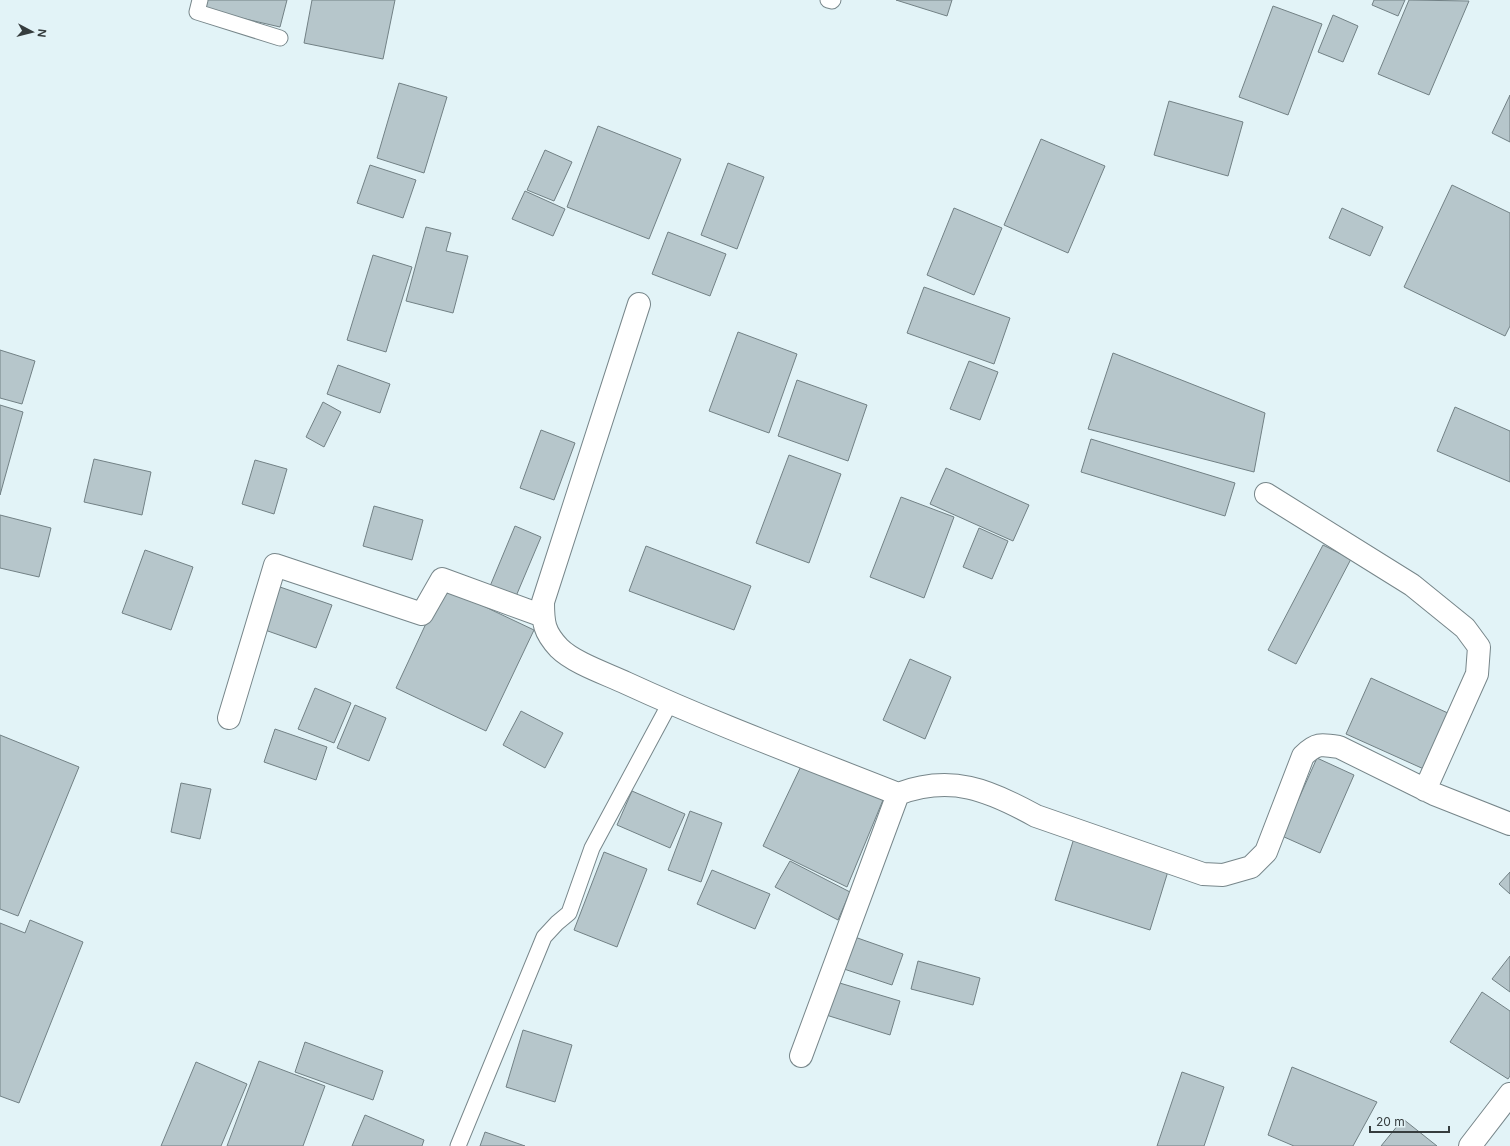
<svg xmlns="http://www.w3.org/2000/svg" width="1510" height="1146" font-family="Inter,sans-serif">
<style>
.building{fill:#b6c6cb;stroke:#728185}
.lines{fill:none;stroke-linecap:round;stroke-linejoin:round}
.service-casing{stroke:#77868a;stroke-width:17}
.minor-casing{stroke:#77868a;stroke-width:24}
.service{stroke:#fff;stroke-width:15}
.minor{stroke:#fff;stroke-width:22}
</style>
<rect width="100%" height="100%" fill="#e2f3f7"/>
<path class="building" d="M204 0H287L280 27 202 9Z
M312 0H395L383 59 304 43Z
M896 0H952L947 16Z
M1374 0H1405L1398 16 1372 5Z
M1409 0 1469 1 1429 95 1378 74Z
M1273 6 1322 24 1288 115 1239 97Z
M1333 15 1358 26 1343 62 1318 52Z
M399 83 447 97 424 173 377 158Z
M1510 95V142L1492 133Z
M1169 101 1243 122 1228 176 1154 155Z
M598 126 681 159 649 239 567 207Z
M1041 139 1105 166 1068 253 1004 225Z
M545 150 572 162 554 201 527 190Z
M728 163 764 177 737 249 701 235Z
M370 165 416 180 403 218 357 203Z
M1452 185 1510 213V326L1505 336 1404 287Z
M525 191 565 209 553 236 512 219Z
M954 208 1002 228 974 295 927 275Z
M1342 208 1383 227 1370 256 1329 238Z
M426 227 451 233 446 251 468 256 453 313 406 301Z
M668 232 726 254 710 296 652 274Z
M373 255 412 267 386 352 347 340Z
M924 287 1010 318 994 364 907 333Z
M738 332 797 354 769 433 709 411Z
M0 350 35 361 22 404 0 398Z
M1113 353 1265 413 1254 472 1088 429Z
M969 361 998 372 980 420 950 409Z
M338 365 390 384 380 413 327 394Z
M797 380 867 405 848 461 778 436Z
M323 402 341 412 324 447 306 437Z
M0 405 23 412 0 495Z
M1455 407 1510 431V482L1437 451Z
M541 430 575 443 554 500 520 488Z
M1091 439 1235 483 1225 516 1081 472Z
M789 455 841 474 809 563 756 543Z
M94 459 151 472 142 515 84 502Z
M255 460 287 469 274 514 242 504Z
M946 468 1029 505 1013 541 930 504Z
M901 497 954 517 924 598 870 577Z
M374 506 423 520 412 560 363 546Z
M0 515 51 528 39 577 0 568Z
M515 526 541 537 514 601 488 591Z
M979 528 1008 541 992 579 963 567Z
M1323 545 1351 559 1296 664 1268 650Z
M646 546 751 586 734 630 629 591Z
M145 550 193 567 171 630 122 613Z
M280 587 332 605 316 648 265 630Z
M443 587 534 630 486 731 396 688Z
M910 659 951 677 925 739 883 720Z
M1371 678 1450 714 1426 770 1346 734Z
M315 688 351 703 334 743 298 729Z
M355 705 386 718 369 761 337 748Z
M521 711 563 733 545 768 503 745Z
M275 729 327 747 316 780 264 762Z
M0 735 79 767 18 916 0 909Z
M1317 758 1354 775 1320 853 1282 836Z
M803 762 883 800 847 887 763 846Z
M181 783 211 789 200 839 171 832Z
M632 791 685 814 670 848 617 825Z
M690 811 722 823 701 882 668 870Z
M1074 838 1169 868 1150 930 1055 900Z
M604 852 647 869 617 947 574 930Z
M790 861 850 892 838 920 775 887Z
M712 870 770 894 755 929 697 904Z
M1510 872V894L1499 884Z
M30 920 83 942 19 1103 0 1096V923L25 933Z
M849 935 903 954 892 985 838 967Z
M1510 956V992L1492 979Z
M918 961 980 978 973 1005 911 989Z
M833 981 900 1001 890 1035 823 1014Z
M1482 992 1510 1011V1076L1508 1079 1450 1042Z
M523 1030 572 1045 555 1102 506 1087Z
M305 1042 383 1071 373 1100 295 1072Z
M259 1061 325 1086 303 1146H227Z
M196 1062 247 1084 221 1146H161Z
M1292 1067 1377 1102 1353 1146H1294L1268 1135Z
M1182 1072 1224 1087 1204 1146H1157Z
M365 1115 424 1140 422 1146H352Z
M1403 1119 1437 1146H1381Z
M485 1132 525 1146H480Z"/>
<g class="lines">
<defs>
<path id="service" d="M200 0 197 12 280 38
M828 0 832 1 833 0
M458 1146 544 937 557 923 569 913 592 848 670 703"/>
<path id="minor" d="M639 304 543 602C543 623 544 632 559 648 574 663 607 674 626 683 715 724 807 758 898 794 951 774 989 790 1036 816L1203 874 1223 875 1251 867 1266 852 1303 756C1316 743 1321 744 1339 747L1434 794 1510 824
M1266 494 1412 585 1465 628 1479 647 1477 674 1425 790
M229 718 275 565 422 614 442 579 543 616
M801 1056 898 794
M1470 1146 1510 1094"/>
</defs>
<use href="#service" class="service-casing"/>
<use href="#minor" class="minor-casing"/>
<use href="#service" class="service"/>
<use href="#minor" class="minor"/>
</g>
<g transform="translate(32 32) rotate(97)" stroke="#e2f3f7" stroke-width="3" paint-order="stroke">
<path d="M0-3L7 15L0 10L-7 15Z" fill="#363d3e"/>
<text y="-6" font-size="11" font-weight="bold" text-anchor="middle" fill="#363d3e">N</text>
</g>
<path d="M1370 1126v6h79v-6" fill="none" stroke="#363d3e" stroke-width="2"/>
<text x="1376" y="1126" font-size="12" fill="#363d3e" stroke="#e2f3f7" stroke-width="3" paint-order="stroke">20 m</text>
</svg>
